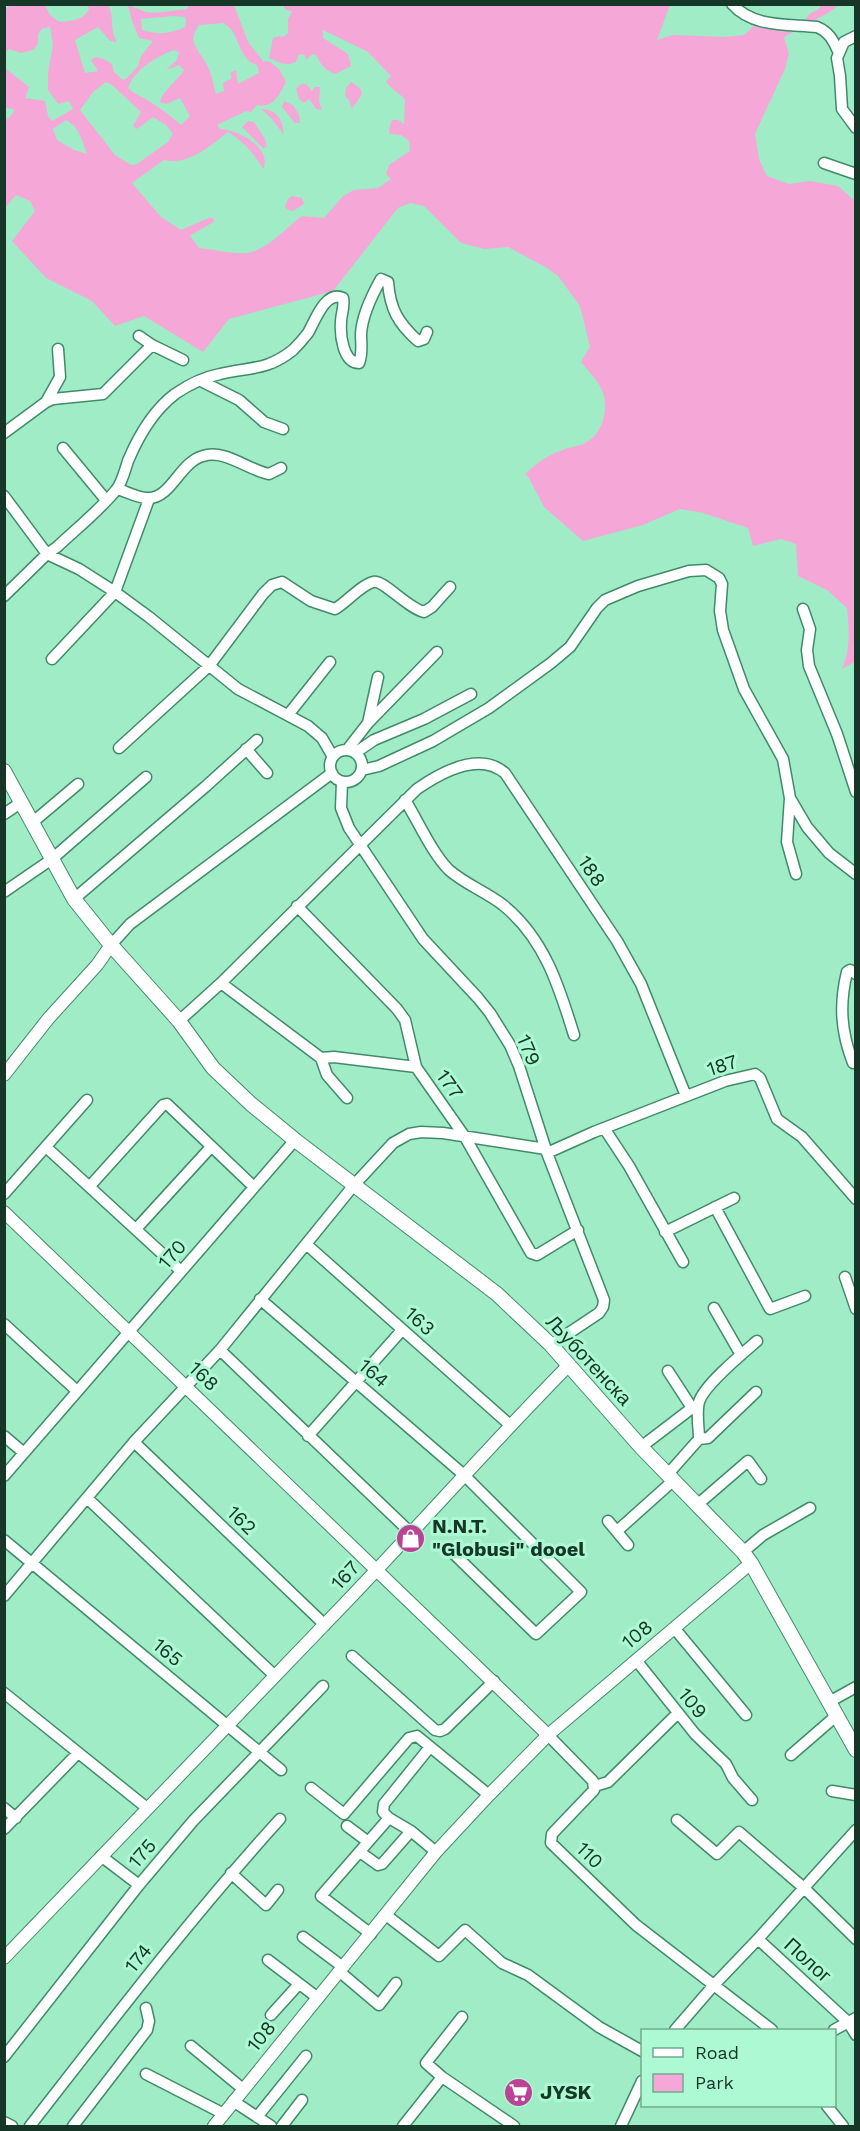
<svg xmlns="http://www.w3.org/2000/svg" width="860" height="2131" font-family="'Work Sans',sans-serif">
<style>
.green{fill:#f5a8d7;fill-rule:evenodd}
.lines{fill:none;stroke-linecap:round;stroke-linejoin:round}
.minor-casing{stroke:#408b6a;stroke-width:13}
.tertiary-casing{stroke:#408b6a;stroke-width:14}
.secondary-casing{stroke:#408b6a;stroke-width:16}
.minor{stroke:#fff;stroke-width:10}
.tertiary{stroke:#fff;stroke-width:12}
.secondary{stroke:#fff;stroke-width:14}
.labels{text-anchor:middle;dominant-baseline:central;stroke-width:6;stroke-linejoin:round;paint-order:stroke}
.street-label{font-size:20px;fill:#163628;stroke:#adf9d3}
.poi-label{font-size:20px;font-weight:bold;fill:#163628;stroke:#adf9d3;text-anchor:start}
</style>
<rect width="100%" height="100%" fill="#a0ecc6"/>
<path class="green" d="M10 5H45L50 15 59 22C70 21 83 21 89 9L87 5H108C115 17 109 29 117 42L110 41 98 27 75 40 85 73 98 71 91 60 95 57 104 59 112 64 114 72 123 80 127 78 138 66 141 56 153 41 139 38 132 21 128 5 146 12 155 13 187 9 189 5H234L248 42 263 61 270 62 279 69 286 82C280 94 273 109 257 105L251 112 246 111 217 125 220 129C237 129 273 148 263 169 254 153 244 142 228 132 212 145 186 167 164 160L132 183 161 217 181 230 211 217 215 221 190 236 199 248C215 249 236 256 252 252 271 246 287 227 302 216L324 218 343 196 354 190 378 188 391 179 386 174 389 165 410 151 409 141 401 135 390 134 389 129 392 120H398L404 124 405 100C400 93 392 90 386 82L391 76 368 52 323 30V38L348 54 351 66 335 74C326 70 320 65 317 56L313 54 306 60 305 55 299 54 296 62C285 67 280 62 269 58L273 38 279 36 283 37 288 33V19L292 11 286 10 283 5H670L657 40 672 35 726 37 744 35 756 24 806 25C806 15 809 13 818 10L821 5H839L828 13 784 37 789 54 785 69 755 134 759 159 767 176 789 184 810 181 838 186 855 201V662L842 669C851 648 849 630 847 608L827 590 798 576 796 544 781 539 753 546 748 528 703 513 680 509 643 525 583 541 544 507 529 478 525 474C535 465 546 456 560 451 568 447 579 447 587 442 604 432 610 405 601 388 596 378 587 370 581 362L590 347 580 306 558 276 547 268 508 247 485 249 461 243 424 206 410 203 398 208 333 291 229 319 203 352 144 316 115 326 92 301 46 278 12 241 35 211 30 201 16 195 5 208V121L13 113 14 109 5 108V68L29 87 25 98 45 101 48 116 52 121 73 109 69 101 58 104 48 90V73L53 45 50 27 42 29 38 34V44L33 50 21 53 9 49 5 53V10ZM174 16 185 17 186 21 185 27C171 34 157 35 142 30L141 19ZM224 23C227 26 232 29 234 34 240 46 243 61 257 65L259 73 238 84 236 70 230 73 232 78 223 83 224 91 216 94C213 84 212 73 207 65 199 49 186 43 199 25ZM174 50 179 52 177 60 166 70 179 65 184 70C177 82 164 88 160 102L166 104 180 98 190 116 181 125C171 116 160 108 149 101 141 96 135 95 128 88 134 70 157 56 174 50ZM106 82 112 85 141 112 133 126 137 129 153 117 166 125 173 134 168 142 137 164 131 165 115 155 80 110 93 92ZM66 120C80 128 81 139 87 154L74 150 57 140 53 129Z
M351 82 360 88 362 94 352 109 349 100 345 96 346 88Z
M301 84H306L312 91 315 87H320L319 101 322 110 316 109 309 99 304 103 299 99 296 89Z
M284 101 293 105 299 115 300 123H295L282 107Z
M261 109C279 110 282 120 284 135L271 118Z
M248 121 254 122 265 139 267 147 263 148 242 127Z
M292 196 302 198 304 204 293 211 288 210 285 207 288 199Z"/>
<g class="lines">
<defs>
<path id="minor" d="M732 4C753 28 789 24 817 27 829 32 833 40 838 51
M856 36 844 42 837 58 840 76 842 109 856 128
M824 163 856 174
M139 336 152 345 183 360
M201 381 239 400 264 422 283 429
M46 402 60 377 58 349
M4 433 46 402 53 399 103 394 152 345
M63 448 106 500
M118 489C127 492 140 499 149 498 171 498 180 462 203 456 225 449 248 470 269 474L281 468
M4 496 47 554 79 569 115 592 149 617 238 689 308 726 322 738 333 757
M4 596 47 554 57 547C76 529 99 511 116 490 122 483 125 470 128 461 138 437 154 410 175 394 188 385 205 377 220 374 249 367 267 371 293 350 298 345 304 338 308 333 315 321 325 290 343 298 345 306 341 314 341 322 340 335 343 363 359 363 363 353 361 344 361 334 362 316 372 295 381 279L388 282C390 309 398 323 418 341L424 339 427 332
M803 609 810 629 807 650 809 666 837 734 856 792
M52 659 115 592 149 499
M288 715 330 662
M368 723 378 677
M119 748 209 666 263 594 272 585 282 582 311 601 335 609C347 602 361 585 373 582 383 579 407 608 424 612L432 607 450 587
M246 749 267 773
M347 750 368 723 437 652
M330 766a16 16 0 1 1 32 0a16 16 0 1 1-32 0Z
M355 753 374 740 424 719 471 694
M362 770 379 766 433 741 489 708 551 663 570 647 597 608 605 600 638 586 689 571 706 570 719 578 722 584 720 611 723 630 744 689 783 759 790 798 807 827 829 853 856 874
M342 782 341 808 349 828 423 939 478 998 490 1013 510 1045 519 1066 547 1153 604 1300 603 1307 599 1313 551 1345
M790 798 787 842 796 874
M405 800C418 821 432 853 449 870 465 884 486 892 503 905 544 938 559 986 574 1035
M4 814 22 802
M33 822 78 784
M4 892 52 859 146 777
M74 899 205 787 257 740
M297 906 397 1009 405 1020 416 1067 465 1137 531 1253 537 1255 578 1230
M111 945 130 924 332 773
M221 983 321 1058 327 1075 347 1098
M179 1021 221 983 417 789C440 773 479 751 505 773L617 941 641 984 686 1096
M321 1058 334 1057 416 1067
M853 1063C841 1032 839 1005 847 972L850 970 856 974
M604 1128 629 1166 683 1262
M46 1147 181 1271
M547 1153 594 1132 725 1081 755 1074 760 1078 777 1119 802 1137 856 1199
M90 1186 163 1105 167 1104 254 1187
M4 1194 87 1100
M715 1207 770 1309 805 1296
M136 1229 211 1147
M665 1232 734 1198
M306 1244 510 1425
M845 1277 856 1309
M260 1299 464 1475 581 1592 536 1634 452 1552
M714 1308 741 1355
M4 1324 77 1391
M220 1350 411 1533
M4 1436 24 1453
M308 1436 402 1330
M699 1439C699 1428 696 1413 699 1402 704 1385 743 1353 757 1341
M134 1442 325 1625
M641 1447 692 1408 668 1371
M668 1474 699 1439 708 1438 756 1392
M4 1476 295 1140
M88 1499 274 1675
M697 1505 748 1461 761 1479
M608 1521 628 1545
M617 1531 674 1480
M4 1540 281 1770
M743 1552 763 1535 810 1508
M4 1596 134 1442 220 1350 354 1185 393 1143 409 1134 421 1132 443 1133 546 1149
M675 1629 746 1715
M352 1656 435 1730 440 1731 445 1729 494 1681
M636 1660 695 1734 726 1764 733 1778 752 1800
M4 1693 147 1808
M829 1702 856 1687
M548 1735 593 1781 594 1790 552 1834 551 1843 636 1925 772 2030
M791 1755 836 1716
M595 1786 608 1782 678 1713
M311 1788 344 1814 409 1738 417 1736 489 1795
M832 1791 856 1795
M4 1808 16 1818
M389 1818 383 1812 384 1804 430 1747
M677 1820 717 1854 739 1832 804 1888 856 1939
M347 1826 367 1841
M4 1829 78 1753
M364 1855 378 1865 382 1864 411 1831
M101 1856 139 1885
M231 1873 266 1905 278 1890
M386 1915 439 1956 465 1930 502 1963 528 1975 599 2027 642 2051
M371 1934 321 1896 389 1818 411 1831 436 1852
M303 1937 343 1967
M758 1939 848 2022 856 2035
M268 1960 318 1998
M340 1972 379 2005 396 1983
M271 2015 299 1984
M462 2017 426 2063 442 2077 514 2126
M675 2030 713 1986 758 1939 856 1830
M834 2030 856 2018
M191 2046 243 2089
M4 2057 139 1885 193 1821 323 1686
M146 2074 224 2114
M233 2101 271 2126
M827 2106 843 2126
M257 2117 306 2056
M4 2122 12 2126
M30 2126C111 2022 191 1917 280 1819
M73 2126 147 2030 149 2021 146 2008
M282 2126 302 2100
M403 2126 442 2077
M621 2126 642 2081"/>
<path id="tertiary" d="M4 1075 48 1019 97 965 111 945
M4 1212 548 1735
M4 1958C111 1846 218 1735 325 1624 408 1539 485 1450 568 1366
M214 2126 436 1852 489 1795 548 1735 751 1563"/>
<path id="secondary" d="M4 771 74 899 111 945 179 1021 213 1068 251 1104 295 1140 497 1294 551 1345 641 1447 743 1552 751 1563 856 1750"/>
</defs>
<use href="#minor" class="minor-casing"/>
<use href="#tertiary" class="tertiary-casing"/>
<use href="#secondary" class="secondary-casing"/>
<use href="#minor" class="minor"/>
<use href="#tertiary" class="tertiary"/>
<use href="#secondary" class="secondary"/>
</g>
<defs>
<symbol id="shop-disc" viewBox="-11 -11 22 22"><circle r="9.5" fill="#bb4295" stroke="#adf9d3"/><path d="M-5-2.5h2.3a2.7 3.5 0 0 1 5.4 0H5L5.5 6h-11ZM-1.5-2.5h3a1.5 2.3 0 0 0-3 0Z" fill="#fff"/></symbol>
<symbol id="supermarket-disc" viewBox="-11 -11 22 22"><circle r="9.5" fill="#bb4295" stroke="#adf9d3"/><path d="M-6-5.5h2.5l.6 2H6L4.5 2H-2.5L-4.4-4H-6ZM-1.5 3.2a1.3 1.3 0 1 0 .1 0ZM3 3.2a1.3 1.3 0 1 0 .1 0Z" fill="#fff"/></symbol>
</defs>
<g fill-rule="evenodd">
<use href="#shop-disc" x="394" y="1522" width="33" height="33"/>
<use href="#supermarket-disc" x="502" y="2076" width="33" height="33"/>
</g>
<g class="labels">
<g class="street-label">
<text transform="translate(592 871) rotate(56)">188</text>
<text transform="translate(529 1050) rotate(67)">179</text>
<text transform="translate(722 1065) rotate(-18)">187</text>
<text transform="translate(450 1084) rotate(55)">177</text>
<text transform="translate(172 1254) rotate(-49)">170</text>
<text transform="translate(420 1321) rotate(42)">163</text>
<text transform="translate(589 1360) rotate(47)">Љуботенска</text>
<text transform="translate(374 1373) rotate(41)">164</text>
<text transform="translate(204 1376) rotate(44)">168</text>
<text transform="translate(242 1520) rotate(44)">162</text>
<text transform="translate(345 1575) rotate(-47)">167</text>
<text transform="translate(637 1634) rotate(-39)">108</text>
<text transform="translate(168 1652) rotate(40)">165</text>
<text transform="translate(693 1703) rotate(51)">109</text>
<text transform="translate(142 1853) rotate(-49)">175</text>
<text transform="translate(590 1855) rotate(44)">110</text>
<text transform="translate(138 1958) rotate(-51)">174</text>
<text transform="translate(808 1960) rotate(42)">Полог</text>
<text transform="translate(261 2036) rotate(-51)">108</text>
</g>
<g class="poi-label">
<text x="432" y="1526">N.N.T.<tspan x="432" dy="23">"Globusi" dooel</tspan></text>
<text x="540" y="2092">JYSK</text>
</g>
</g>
<rect width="860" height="2131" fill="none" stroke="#163628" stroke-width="12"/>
<rect x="641" y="2029" width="195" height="78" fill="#adf9d3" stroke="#71ab8f" stroke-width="1.5"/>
<rect x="653" y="2048" width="30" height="9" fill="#ffffff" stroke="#71ab8f" stroke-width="1.5"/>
<text x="695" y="2059" font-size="18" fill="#163628">Road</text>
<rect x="653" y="2074" width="30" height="18" fill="#f5a8d7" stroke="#71ab8f" stroke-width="1.5"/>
<text x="695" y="2089" font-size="18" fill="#163628">Park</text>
</svg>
